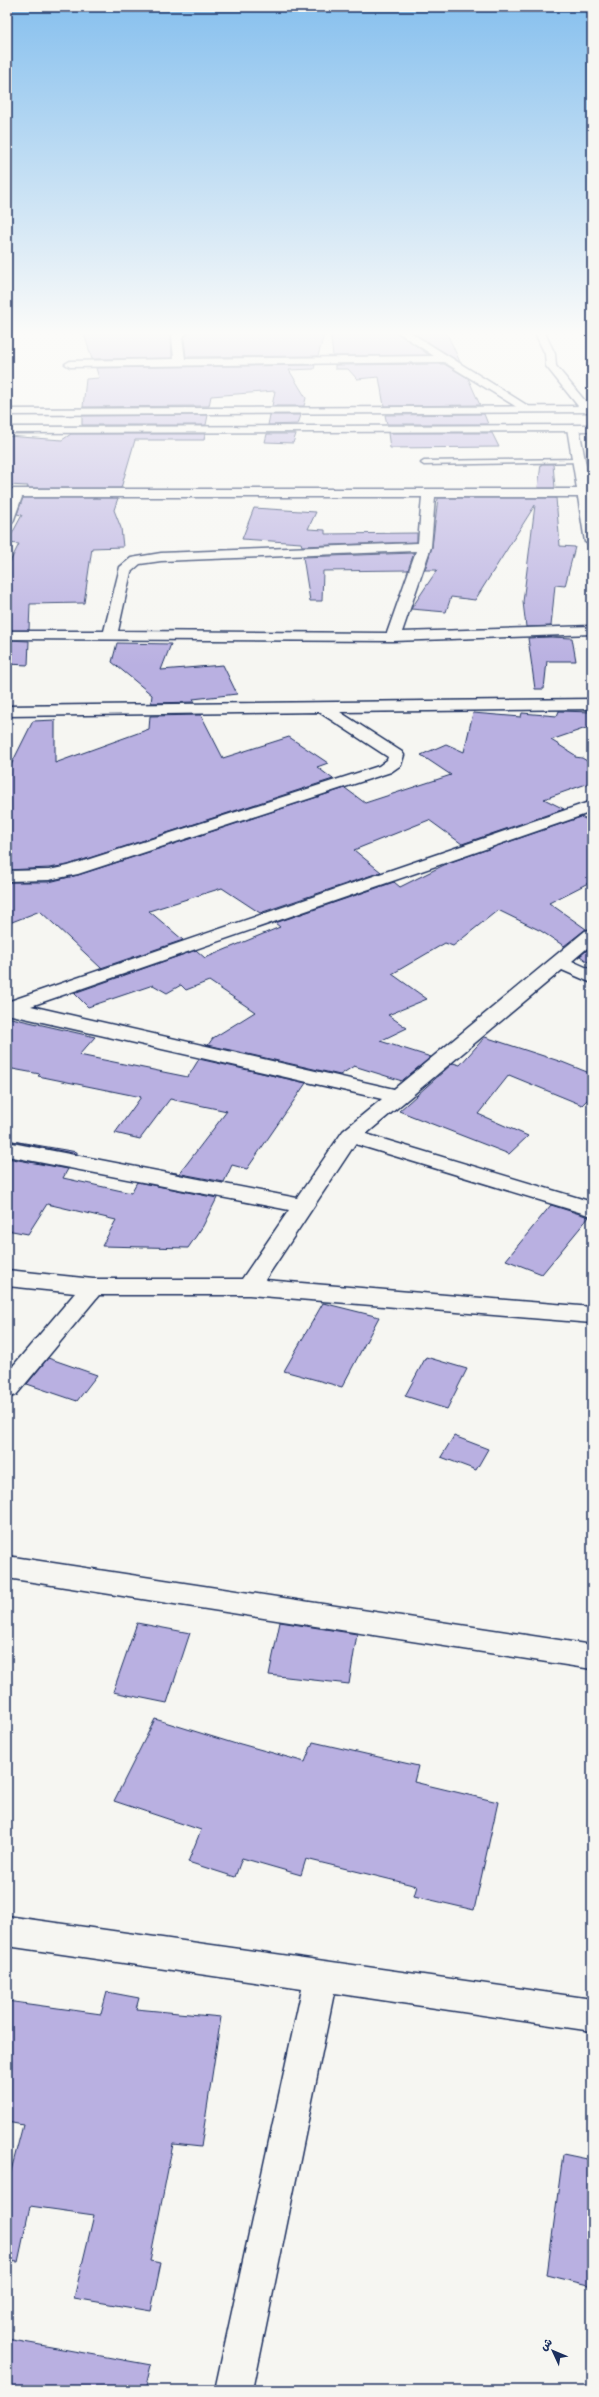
<svg xmlns="http://www.w3.org/2000/svg" width="599" height="2397" font-family="Itim,'Playpen Sans Arabic',sans-serif">
<style>
.building{fill:#b9b0e1;stroke:#1b2f5e}
.lines{fill:none;stroke-linecap:round;stroke-linejoin:round}
.service-casing{stroke:#1b2f5e;stroke-width:3}
.minor-casing{stroke:#1b2f5e;stroke-width:3}
.primary-casing{stroke:#1b2f5e;stroke-width:3}
.service{fill:#f6f6f2;fill-rule:evenodd}
.minor{fill:#f6f6f2;fill-rule:evenodd}
.primary{fill:#f6f6f2;fill-rule:evenodd}
</style>
<rect width="100%" height="100%" fill="#f6f6f2"/>
<filter id="ink" filterUnits="userSpaceOnUse"><feTurbulence type="fractalNoise" baseFrequency=".025" numOctaves="2"/><feDisplacementMap in="SourceGraphic" scale="8" xChannelSelector="R" yChannelSelector="G"/><feConvolveMatrix kernelMatrix="1 2 1 2 8 2 1 2 1" color-interpolation-filters="sRGB"/></filter>
<g filter="url(#ink)">
<path class="building" d="M83 331H176L171 336 172 358 92 359Z
M190 331H325L318 356 186 357 184 338Z
M330 331H395L429 355 333 356Z
M410 331H446L460 362Z
M444 364 468 378 480 405 384 406 379 377 357 379 348 369H335V365Z
M315 365 314 369 289 370 306 398 304 406H272L275 391 211 396 209 406 83 407 86 379 99 378 96 368Z
M484 414 488 424H387L385 415Z
M208 415 206 425H82V416Z
M270 415H301L298 424 268 425Z
M388 433H492L499 447 390 448Z
M71 434H205L204 440H135L121 488H27L28 486 7 485V436L62 440Z
M267 434H296L293 443 265 442Z
M541 464H553L555 488H538Z
M23 498H118L114 510 121 528 123 547 92 548 84 603 30 604 29 630H7V568L19 544 7 543 22 515 17 514Z
M438 498H556L560 546 575 547 565 586 555 585 551 626 526 627 523 602 535 505 475 600 451 597 446 612 411 609 437 570H425L432 547Z
M254 508 316 512 308 529 325 530V534L417 533V542L302 546 301 543 242 539Z
M414 553 408 570 323 571 322 601H310L303 557Z
M550 637 572 638 576 661H547L544 689H535L528 638Z
M7 640 29 641 28 665 7 664Z
M117 643 171 644 161 670 223 665 237 694 193 699 195 702 151 703 152 695 112 662Z
M559 711 592 712V726L551 740 575 755V757L582 758 592 764V782L544 799 564 809 462 844 429 820 354 850 381 872 260 913 222 888 149 911 183 940 101 968 40 911 7 924V882H49L78 875 345 788 365 803 451 775 421 755 446 744 464 752 473 713 521 717 522 713 557 716Z
M201 715 223 758 289 737 328 763 317 767 333 779 68 865 49 868 7 870V773L33 721 55 720V763L149 729 150 716Z
M581 817 592 822V881L549 903 586 929 564 946 541 931 498 910 453 946 445 943 392 974 427 999 388 1015 407 1028 380 1041 431 1057 402 1081 354 1066 340 1075 208 1045 213 1038 255 1012 209 981 186 990 181 985 167 993 153 985 88 1007 74 993 196 950 205 958 280 927 275 923 394 882 400 887 448 863Z
M592 946V965L580 956Z
M7 1017 95 1037 79 1055 188 1077 199 1059 306 1083 247 1169 232 1165 224 1182 171 1172 179 1174 227 1111 170 1099 140 1139 115 1133 141 1097 38 1076 40 1074 7 1068Z
M485 1037 562 1062 592 1074V1095L582 1105 509 1075 478 1114 528 1136 509 1154 399 1111 453 1063 460 1065Z
M7 1140 77 1152V1154Z
M7 1158 68 1169 63 1178 131 1193 137 1182 217 1198 203 1226 188 1248 102 1246 116 1220 47 1204 28 1234 7 1230Z
M551 1205 589 1217 542 1274 506 1260Z
M323 1303 379 1317 342 1387 284 1371Z
M426 1357 467 1369 447 1409 405 1396Z
M48 1358 97 1375 77 1401 27 1384Z
M454 1436 488 1449 476 1470 441 1457Z
M280 1622 357 1634 349 1684 269 1675Z
M137 1623 190 1633 167 1703 113 1692Z
M155 1719 236 1744 237 1743 305 1762 313 1742 418 1766 414 1782 498 1802 474 1910 414 1896 417 1886 306 1859 301 1875 242 1858 235 1877 188 1862 201 1830 114 1801Z
M107 1992 139 1998 136 2009 221 2017 201 2147 173 2144 150 2261 161 2263 151 2311 74 2298 94 2215 30 2206 18 2262 7 2261V2186L23 2125 7 2122V2001L101 2014Z
M563 2154 592 2160V2286L547 2275Z
M7 2339 151 2365 145 2390H7Z"/>
<g class="lines">
<defs>
<path id="service" d="M579 459 581 460V462L424 465 421 463 424 461Z"/>
<path id="minor" d="M178 331H189L182 337 185 359 434 356 396 331H408L533 409 531 411H523L444 362 70 367 65 364 70 361 174 359 172 336Z
M534 331H544L555 354 556 366 590 407V411H582L546 366 545 354Z
M573 425 579 428 591 493 592 546 585 542 578 497H435L431 547 402 632 592 626V634L393 641 7 639V631H104L120 567 131 558 161 553 418 543 422 497H22L13 522 7 526V504L9 497H7V489H577L567 428ZM416 551 387 633 118 631 131 572 140 564 161 561Z
M592 699V709L340 712 402 752 404 755 401 765 391 772 78 874 49 880 7 881V871L49 870 68 866 379 766 387 760 388 757 319 712 7 716V706Z
M592 801V812L31 1006 394 1089 585 931 592 929V944L572 961 592 970V983L562 970 366 1134 592 1202V1216L355 1144 265 1280 592 1307V1323L249 1295H99L16 1395 7 1398V1373L75 1293 7 1286V1270L93 1279H242L289 1210 7 1156V1142L297 1198 343 1131 382 1099 7 1014V1002Z
M7 1556 592 1645V1669L7 1578Z
M7 1916 592 1999V2031L334 1993 253 2390H215L302 1989 7 1946Z"/>
<path id="primary" d="M592 406V412L7 415V409Z
M592 425V431L7 433V427Z"/>
</defs>
<use href="#service" class="service-casing"/>
<use href="#minor" class="minor-casing"/>
<use href="#primary" class="primary-casing"/>
<use href="#service" class="service"/>
<use href="#minor" class="minor"/>
<use href="#primary" class="primary"/>
</g>
</g>
<linearGradient id="sky" x2="0" y2="1"><stop stop-color="#87c0ee"/><stop offset="0.5" stop-color="#fbfbf9"/><stop offset="1" stop-color="#fbfbf9" stop-opacity="0"/></linearGradient>
<rect width="599" height="666" fill="url(#sky)"/>
<rect width="599" height="2397" fill="none" stroke="#f6f6f2" stroke-width="24"/>
<rect x="12" y="12" width="575" height="2373" fill="none" stroke="#1b2f5e" stroke-width="1.5" filter="url(#ink)"/>
<g transform="translate(553 2351) rotate(314)" stroke="#f6f6f2" stroke-width="3" paint-order="stroke">
<path d="M0-3L7 15L0 10L-7 15Z" fill="#1b2f5e"/>
<text y="-6" font-size="11" font-weight="bold" text-anchor="middle" fill="#1b2f5e">ش</text>
</g>
</svg>
